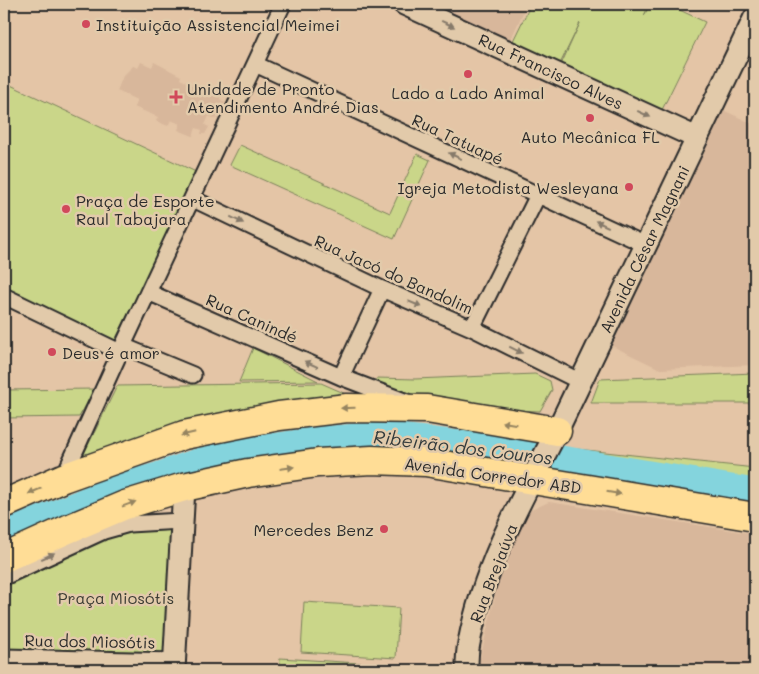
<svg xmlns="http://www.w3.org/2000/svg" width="759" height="674" font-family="Mali,sans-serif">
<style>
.built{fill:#d8b79b}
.green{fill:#cad689;stroke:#7a805a}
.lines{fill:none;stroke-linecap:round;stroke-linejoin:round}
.river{stroke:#84d4dd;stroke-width:25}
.street-casing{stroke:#2b2b2b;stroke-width:19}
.secondary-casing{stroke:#2b2b2b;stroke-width:25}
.highway-casing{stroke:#2b2b2b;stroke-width:31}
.street{stroke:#e2caaa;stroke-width:15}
.secondary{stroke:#e2caaa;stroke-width:21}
.highway{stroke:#ffdd96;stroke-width:28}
.oneway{fill:#867a6a}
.oneway2{fill:#958460}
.poi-dot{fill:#d1495b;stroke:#e2caaa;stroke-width:2}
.labels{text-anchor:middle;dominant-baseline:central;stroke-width:5;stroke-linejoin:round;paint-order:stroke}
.poi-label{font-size:16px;fill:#2b2b2b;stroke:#e2caaa;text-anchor:start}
.street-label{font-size:16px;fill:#2b2b2b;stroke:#e2caaa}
.park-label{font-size:16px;fill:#3b3c34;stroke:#e2caaa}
.water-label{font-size:18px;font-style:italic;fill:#343c3d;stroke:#e2caaa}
</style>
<rect width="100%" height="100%" fill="#e4c5a6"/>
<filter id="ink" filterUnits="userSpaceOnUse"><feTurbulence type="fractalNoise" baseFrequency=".02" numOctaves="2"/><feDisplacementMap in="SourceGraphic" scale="10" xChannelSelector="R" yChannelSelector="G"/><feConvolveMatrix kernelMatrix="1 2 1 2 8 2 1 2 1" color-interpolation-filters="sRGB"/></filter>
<g filter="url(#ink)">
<path class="built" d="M422 4H527L508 45Z
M141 62 152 67 154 62 181 76 180 79 206 92 208 88 221 95 220 99 225 102 216 119 209 116 205 125 209 127 205 134H201L202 130 196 128 193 136 178 130 180 124 171 120 168 126 156 121 158 117 134 107 137 100 117 91 123 76 133 66 138 68Z
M721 109 755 125V365L660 369 606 343Z
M549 502 755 534V670H479L480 659 497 588 517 534 529 511Z"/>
<path class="green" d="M531 4H649L644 16 650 4H667L705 22 659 116 559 69 580 23 558 68 511 45Z
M4 82 196 172 159 253 114 342 4 289Z
M240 145 390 213 417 154 430 160 394 239 230 165Z
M253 348 318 381 239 382Z
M755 373V403H591L600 379Z
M535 374 550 381 552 390 540 411 486 409 423 398 373 385 377 378 415 379Z
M321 383 346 394 280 405 79 464 117 386Z
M95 389 79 417 4 418V390Z
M577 449 755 468V480L576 456Z
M178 524 172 657 4 653V582L106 537 130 528Z
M304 602 399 608 396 658 301 652Z
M280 658 406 666 405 670H279Z"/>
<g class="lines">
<path class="river" d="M4 534 118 486 157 475 194 462 231 452 319 439 358 436 390 435 503 448 755 491"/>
<defs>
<path id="street" d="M255 64 646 245
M193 199 382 289 472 328 581 382
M148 292 341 377 407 402
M4 296 120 352
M472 328 538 195
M123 346 193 375
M341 377 382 289
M63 478 120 352 283 4
M4 577 104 531 129 524 181 521
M4 657 175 661"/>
<path id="secondary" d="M404 4 697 138
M174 670 184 487
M467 670C467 661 467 652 469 643 483 568 522 498 557 431L755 17"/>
<path id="highway" d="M4 504 63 478 184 435 279 416 347 408 427 409 557 431
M4 558 68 529 125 505 184 487 248 473 318 463 372 460 426 462 755 517"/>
</defs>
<use href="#street" class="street-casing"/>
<use href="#secondary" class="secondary-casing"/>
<use href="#highway" class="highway-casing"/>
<use href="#street" class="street"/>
<use href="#secondary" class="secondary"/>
<use href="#highway" class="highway"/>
</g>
<defs><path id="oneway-solid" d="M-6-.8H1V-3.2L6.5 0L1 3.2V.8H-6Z" transform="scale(1.25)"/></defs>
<g class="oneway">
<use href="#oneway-solid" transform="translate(448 24) rotate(25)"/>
<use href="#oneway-solid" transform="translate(644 114) rotate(25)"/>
<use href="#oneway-solid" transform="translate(455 156) rotate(-155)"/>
<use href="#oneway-solid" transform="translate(237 220) rotate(26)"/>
<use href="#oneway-solid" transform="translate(602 224) rotate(-155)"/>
<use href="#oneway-solid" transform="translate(415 304) rotate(23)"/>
<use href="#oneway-solid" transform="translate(516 350) rotate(26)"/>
<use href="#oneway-solid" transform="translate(311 364) rotate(-156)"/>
<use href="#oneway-solid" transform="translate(48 556) rotate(-25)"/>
</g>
<g class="oneway2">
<use href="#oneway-solid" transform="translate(348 408) rotate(178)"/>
<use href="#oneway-solid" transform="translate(509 423) rotate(-171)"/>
<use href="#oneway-solid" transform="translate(188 434) rotate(166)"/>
<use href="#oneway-solid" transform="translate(287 468) rotate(-8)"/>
<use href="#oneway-solid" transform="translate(35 491) rotate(157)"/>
<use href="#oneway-solid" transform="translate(614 493) rotate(9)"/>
<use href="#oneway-solid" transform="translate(129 504) rotate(-20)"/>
</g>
</g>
<g class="poi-dot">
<circle cx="86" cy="24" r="5"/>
<circle cx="468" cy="74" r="5"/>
<path d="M173.5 89.5h5v5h5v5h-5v5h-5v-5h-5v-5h5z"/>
<circle cx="590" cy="118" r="5"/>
<circle cx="629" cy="187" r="5"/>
<circle cx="66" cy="209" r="5"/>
<circle cx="52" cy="352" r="5"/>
<circle cx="384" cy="529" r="5"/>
</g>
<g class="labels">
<g class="poi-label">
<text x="96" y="24">Instituição Assistencial Meimei</text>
<text x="187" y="88">Unidade de Pronto<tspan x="187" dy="18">Atendimento André Dias</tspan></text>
<text x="468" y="92" text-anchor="middle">Lado a Lado Animal</text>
<text x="590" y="136" text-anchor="middle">Auto Mecânica FL</text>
<text x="619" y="187" text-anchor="end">Igreja Metodista Wesleyana</text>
<text x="76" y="200">Praça de Esporte<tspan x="76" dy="18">Raul Tabajara</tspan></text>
<text x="62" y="352">Deus é amor</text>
<text x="374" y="529" text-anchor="end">Mercedes Benz</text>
</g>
<g class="street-label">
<text transform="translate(551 71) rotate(25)">Rua Francisco Alves</text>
<text transform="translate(458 139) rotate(25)">Rua Tatuapé</text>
<text transform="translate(644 249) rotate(-64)">Avenida César Magnani</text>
<text transform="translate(394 274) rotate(24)">Rua Jacó do Bandolim</text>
<text transform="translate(252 318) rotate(24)">Rua Canindé</text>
<text transform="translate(493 475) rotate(8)">Avenida Corredor ABD</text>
<text transform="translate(493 573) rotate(-69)">Rua Brejaúva</text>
<text transform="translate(90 641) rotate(1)">Rua dos Miosótis</text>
</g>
<g class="park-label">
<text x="116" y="597">Praça Miosótis</text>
</g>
<g class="water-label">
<text transform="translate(463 447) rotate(7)">Ribeirão dos Couros</text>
</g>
</g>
<rect width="759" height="674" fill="none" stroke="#e2caaa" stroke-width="20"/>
<rect x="10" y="10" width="739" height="654" fill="none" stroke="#2b2b2b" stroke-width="2" filter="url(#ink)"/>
</svg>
